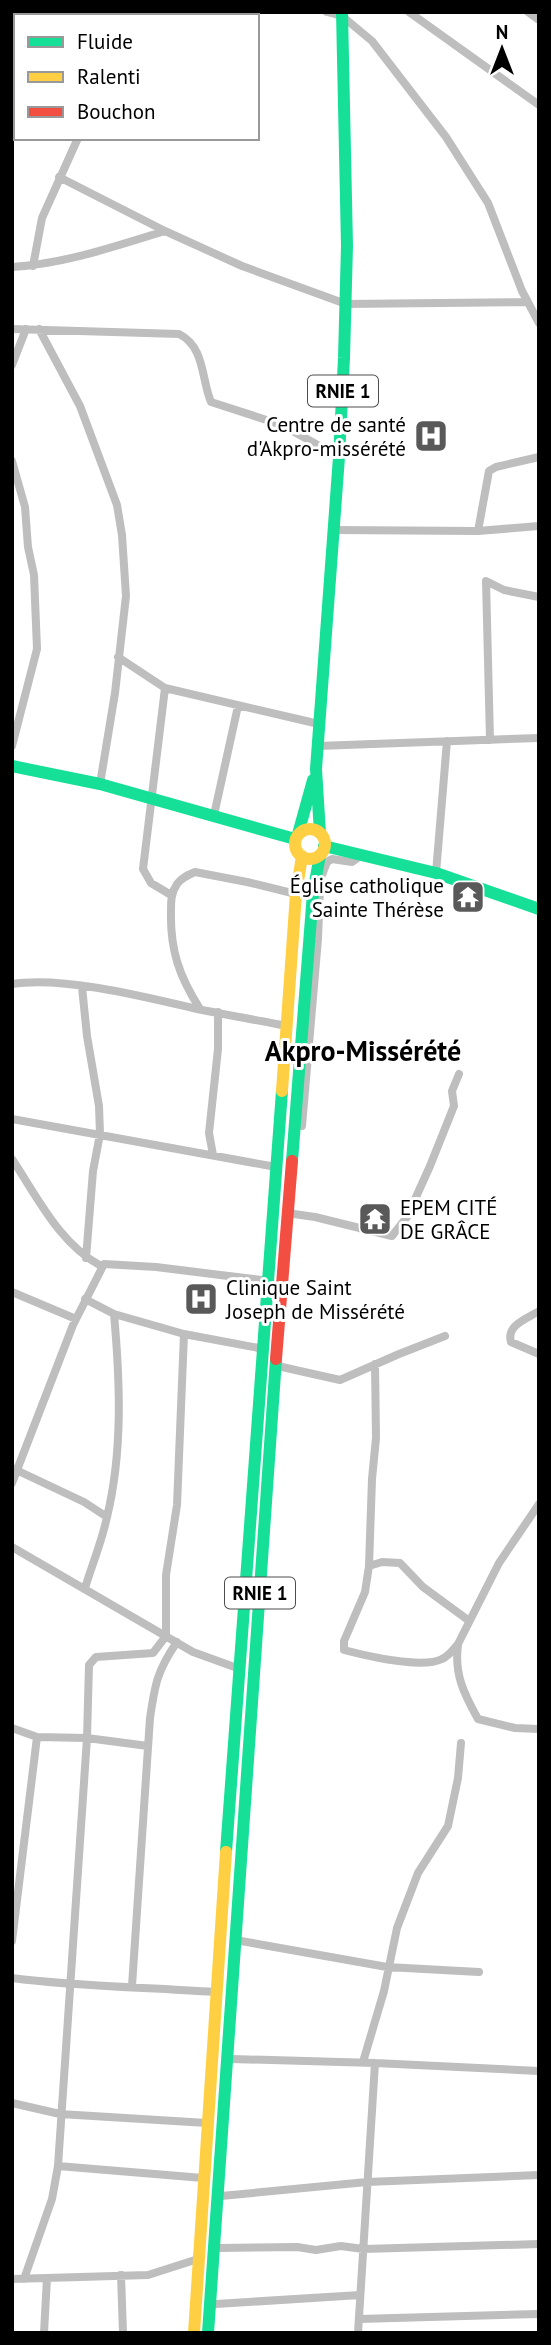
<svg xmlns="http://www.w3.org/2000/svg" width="551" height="2345" font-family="'PT Sans',sans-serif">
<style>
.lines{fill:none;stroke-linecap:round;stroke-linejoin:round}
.street{stroke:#bebebe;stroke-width:8}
.fast{stroke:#16e098;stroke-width:12}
.slow{stroke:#ffcf43;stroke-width:12}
.jam{stroke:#f24e42;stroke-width:12}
.labels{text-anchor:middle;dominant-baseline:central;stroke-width:6;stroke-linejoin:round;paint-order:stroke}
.shield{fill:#fff;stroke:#4c4c4c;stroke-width:2}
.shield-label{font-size:19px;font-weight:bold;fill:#000}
.poi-label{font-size:21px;fill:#000;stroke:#fff;text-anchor:end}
.district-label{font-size:28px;font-weight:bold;fill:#000;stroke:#fff}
</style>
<rect width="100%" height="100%" fill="#fff"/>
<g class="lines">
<path class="street" d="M327 12 342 16 372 41 446 137 488 203 522 291 539 323
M409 12 539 105
M528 12 539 20
M59 177 165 231 242 266 346 304 527 302
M33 266 42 218 78 138
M12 267C64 264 116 246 165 231
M12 329 179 334C205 347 201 378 211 402L282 425 339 457
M39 329 80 406 117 505 122 535 126 596 115 693 100 784
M12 365 26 329
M12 461 25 507 28 547 34 575 37 649 12 746
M334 530 478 531 539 526
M478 531 489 471 496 467 539 457
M118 657 165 688 319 724
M165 688 143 869 151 883 171 895
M490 740 486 581 504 590 539 597
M318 746 539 738
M214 815 238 706
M436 873 447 741
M322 875 327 862 332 859 352 862 360 856
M12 984C63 976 146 997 197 1009 227 1015 257 1020 287 1026
M82 987 87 1036 99 1106 100 1134 93 1171 86 1258
M200 1009C179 976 170 950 171 911 171 901 171 893 177 884 181 878 188 875 195 872L247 882 296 894
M12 1119 276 1167
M302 1126 318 939 320 887
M213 1155 209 1133 218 1049V1012
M12 1159C38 1198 59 1243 101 1266
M294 1214 315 1217 392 1236 407 1217 430 1166 454 1106 452 1091 459 1074
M12 1292 76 1319
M85 1299 114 1314 184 1334 264 1349
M539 1311C527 1319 506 1325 511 1342L539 1354
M276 1363 282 1367 340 1380 399 1354 445 1336
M375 1364 376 1438 372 1479 369 1566 365 1592 344 1641V1650C367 1656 422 1669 442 1659 449 1656 454 1649 458 1644L499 1563 539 1504
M12 1468 84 1502 107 1517
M12 1483 73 1325 104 1264 156 1267 269 1281
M12 1547 193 1652 240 1669
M369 1566 382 1562 400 1563 423 1587 468 1620
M85 1588C92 1565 102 1541 107 1517 123 1451 120 1381 114 1314
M458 1645C454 1674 464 1694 478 1719L515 1728 539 1729
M12 1728 37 1737 87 1738 148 1746
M12 1941 37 1737
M241 1941 387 1967 479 1972
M12 1978C80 1987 147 1987 215 1992
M132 1986 150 1718C155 1684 157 1671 177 1642
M232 2059 375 2063 539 2071
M363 2062 384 1991 397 1928 418 1873 448 1826 458 1778 461 1743
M12 2103 60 2114 207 2123
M58 2166 203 2178
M221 2196 367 2182 539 2175
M219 2248 297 2247 316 2250 341 2246 363 2249 539 2244
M121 2275 123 2333
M12 2279 148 2275 198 2259
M24 2279 52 2199 58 2166 87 1738 89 1665 96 1657 153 1653 166 1636V1575L177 1505 184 1334
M216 2304 360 2295
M359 2319 539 2314
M44 2333 47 2278
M358 2333 375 2063"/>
<path class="fast" d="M12 766 100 784 295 839
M320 833 316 769 339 457 344 358 347 246 342 12
M298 834 313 780
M324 846 436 873 539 909
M292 1161 313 893 320 855
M226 1852 282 1091
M208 2333 276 1359"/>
<path class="slow" d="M295 844a15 15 0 1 1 30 0a15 15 0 1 1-30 0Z
M282 1091 296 894 302 856
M194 2333 226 1852"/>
<path class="jam" d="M276 1359 292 1161"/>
</g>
<defs>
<symbol id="hospital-square" viewBox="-11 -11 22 22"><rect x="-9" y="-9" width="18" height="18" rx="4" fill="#595959" stroke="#fff"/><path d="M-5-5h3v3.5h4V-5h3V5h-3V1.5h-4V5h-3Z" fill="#fff"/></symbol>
<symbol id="temple-square" viewBox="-11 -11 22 22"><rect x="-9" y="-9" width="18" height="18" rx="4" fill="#595959" stroke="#fff"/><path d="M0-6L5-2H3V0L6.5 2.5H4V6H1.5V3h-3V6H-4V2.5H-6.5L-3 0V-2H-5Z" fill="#fff"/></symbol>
</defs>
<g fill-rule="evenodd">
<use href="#hospital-square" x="412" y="417" width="38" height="38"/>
<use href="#temple-square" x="449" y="878" width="38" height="38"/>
<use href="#temple-square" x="356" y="1200" width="38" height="38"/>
<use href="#hospital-square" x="182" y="1280" width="38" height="38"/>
</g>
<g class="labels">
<g class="shield">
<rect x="308" y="375.5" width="70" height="31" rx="5"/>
<rect x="225" y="1577.5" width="70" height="31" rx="5"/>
</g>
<g class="shield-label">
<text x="343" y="391">RNIE 1</text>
<text x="260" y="1593">RNIE 1</text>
</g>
<g class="poi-label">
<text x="406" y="424">Centre de santé<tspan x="406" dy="24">d'Akpro-missérété</tspan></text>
<text x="444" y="885">Église catholique<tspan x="444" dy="24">Sainte Thérèse</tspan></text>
<text x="400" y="1207" text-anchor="start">EPEM CITÉ<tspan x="400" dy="24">DE GRÂCE</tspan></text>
<text x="226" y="1287" text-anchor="start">Clinique Saint<tspan x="226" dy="24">Joseph de Missérété</tspan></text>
</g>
<g class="district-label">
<text x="363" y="1050">Akpro-Missérété</text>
</g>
</g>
<rect width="551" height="2345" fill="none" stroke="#000000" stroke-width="28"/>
<rect x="14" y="14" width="245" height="126" fill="#ffffff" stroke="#999999" stroke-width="2"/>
<rect x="28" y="37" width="35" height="10" fill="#16e098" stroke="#999999" stroke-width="2"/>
<text x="77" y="49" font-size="21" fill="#000000">Fluide</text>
<rect x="28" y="72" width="35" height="10" fill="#ffcf43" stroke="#999999" stroke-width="2"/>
<text x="77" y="84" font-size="21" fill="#000000">Ralenti</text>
<rect x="28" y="107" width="35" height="10" fill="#f24e42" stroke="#999999" stroke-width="2"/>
<text x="77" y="119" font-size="21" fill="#000000">Bouchon</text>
<g transform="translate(502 49)" stroke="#ffffff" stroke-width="5" paint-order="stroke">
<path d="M0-5L12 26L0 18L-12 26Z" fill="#000000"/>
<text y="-10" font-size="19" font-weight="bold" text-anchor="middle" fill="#000000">N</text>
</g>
</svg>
